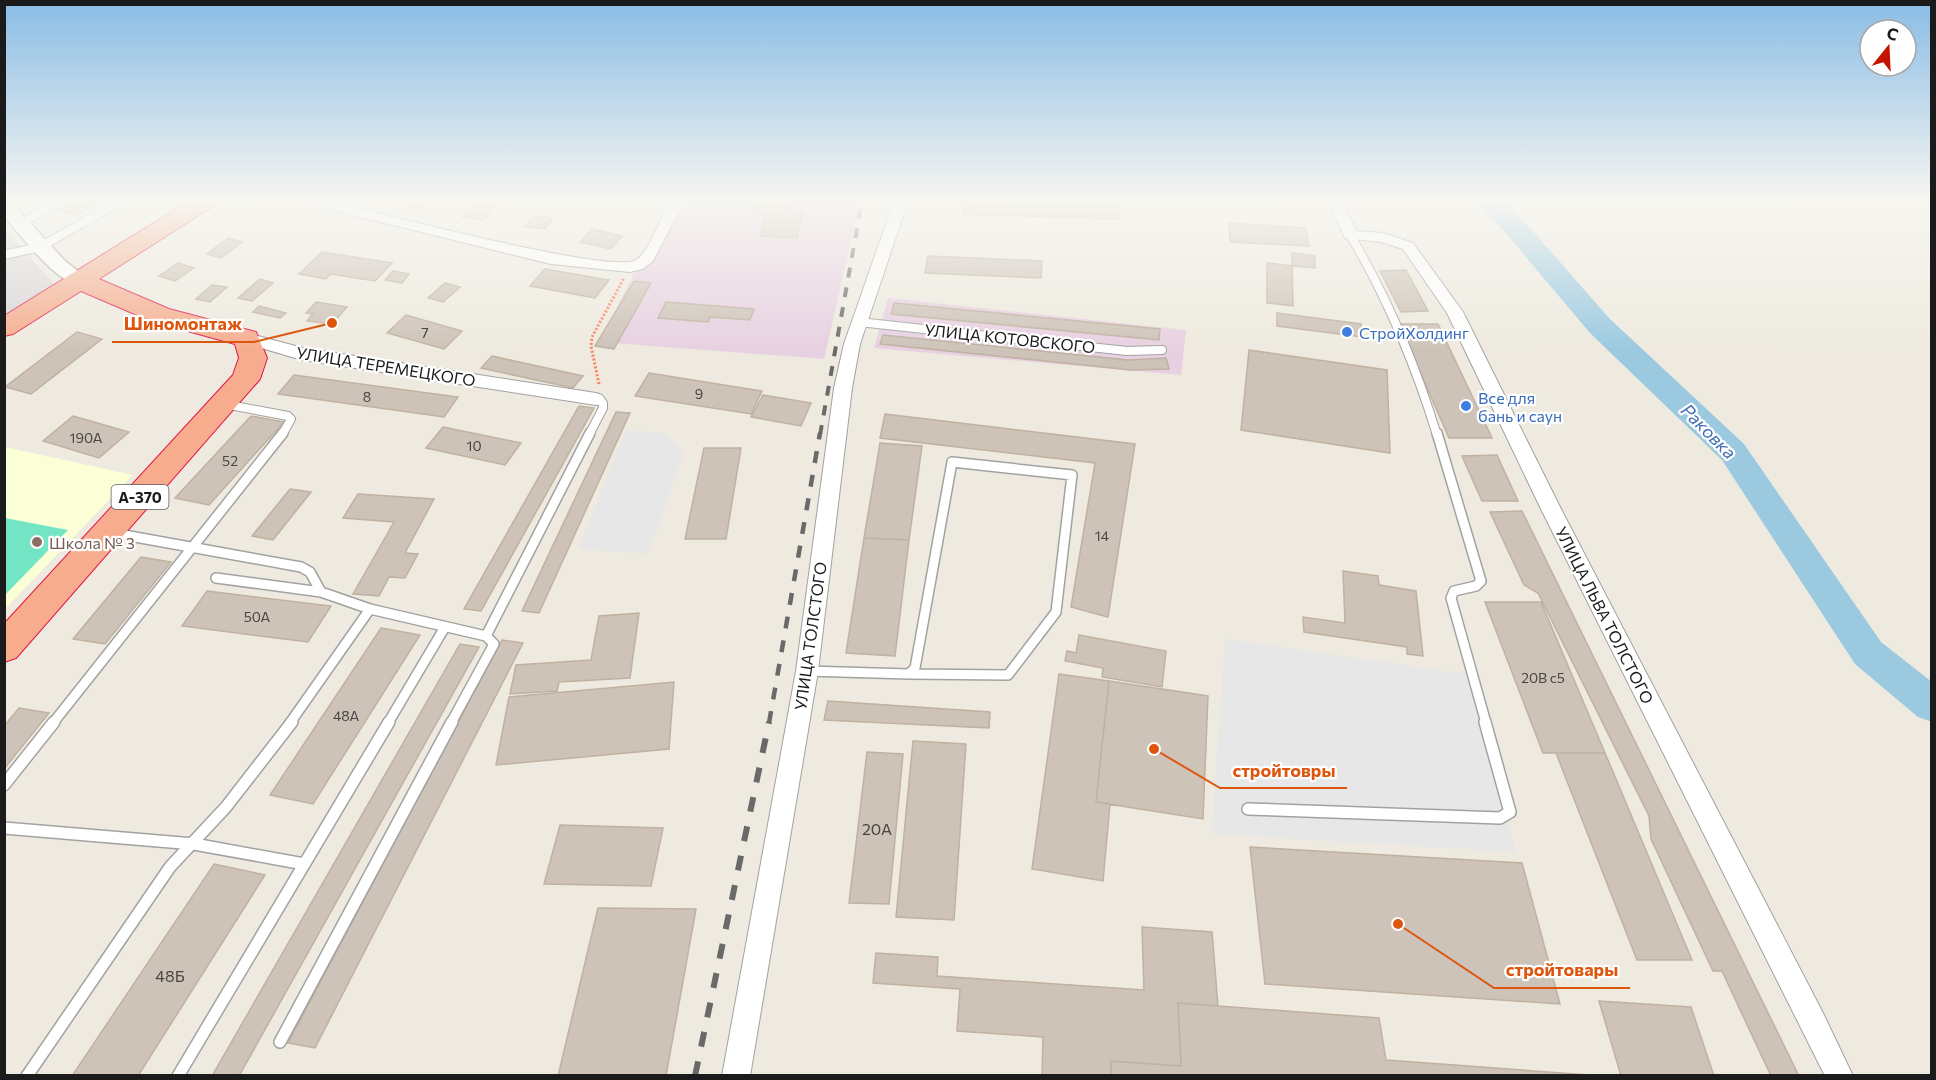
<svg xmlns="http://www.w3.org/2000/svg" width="1936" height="1080" font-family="Commissioner,sans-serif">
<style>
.residential{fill:#d9d7d7}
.industrial{fill:#e7d0e1}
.education{fill:#fbffd6}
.pitch{fill:#74e5c4}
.parking{fill:#e7e7e7}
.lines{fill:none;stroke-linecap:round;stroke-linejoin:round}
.river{fill:#9ac9e0;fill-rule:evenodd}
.building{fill:#cdc3b8;stroke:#c0b1a0;stroke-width:1.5}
.service-far2-casing{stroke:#a2a2a2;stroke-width:10}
.service-far1-casing{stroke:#a2a2a2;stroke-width:12}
.service-casing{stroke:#a2a2a2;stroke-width:14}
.minor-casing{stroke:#a2a2a2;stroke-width:2}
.tertiary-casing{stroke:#a2a2a2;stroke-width:3}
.trunk-casing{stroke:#e31447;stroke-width:2}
.path{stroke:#ff7f5e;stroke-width:3;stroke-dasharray:2 2;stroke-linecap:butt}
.service-far2{stroke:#fff;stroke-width:8}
.service-far1{stroke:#fff;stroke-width:9}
.service{stroke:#fff;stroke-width:11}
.minor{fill:#fff;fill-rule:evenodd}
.tertiary{fill:#fff;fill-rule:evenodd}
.trunk{fill:#f6ac8d;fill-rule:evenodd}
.rail-far2{stroke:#696969;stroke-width:4;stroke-dasharray:10 10;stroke-linecap:butt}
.rail-far1{stroke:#696969;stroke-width:4.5;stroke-dasharray:12 12;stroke-linecap:butt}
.rail{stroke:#696969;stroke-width:6;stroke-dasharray:15 15;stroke-linecap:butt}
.shop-dot{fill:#3f7fe0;stroke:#fff;stroke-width:2}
.education-dot{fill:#8d6e63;stroke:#fff;stroke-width:2}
.labels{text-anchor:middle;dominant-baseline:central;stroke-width:4.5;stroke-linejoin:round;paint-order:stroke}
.number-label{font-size:14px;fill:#484542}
.shield{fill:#fff;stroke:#5f5f5f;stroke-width:1.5}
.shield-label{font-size:15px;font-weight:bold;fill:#1b1b1b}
.shop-label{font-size:16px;fill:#366cbe;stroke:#fff;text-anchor:start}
.street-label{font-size:16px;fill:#1b1b1b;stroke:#fff}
.education-label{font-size:16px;fill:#785e54;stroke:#fff;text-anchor:start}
.near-number-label{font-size:16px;fill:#484542}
.water-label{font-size:18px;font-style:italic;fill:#406db1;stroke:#fff}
.leader{fill:none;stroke:#de560d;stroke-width:2}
.callout-dot{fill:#de560d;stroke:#fff;stroke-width:2}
.callout-label{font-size:18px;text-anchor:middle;font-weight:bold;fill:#de560d;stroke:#fff;stroke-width:4.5;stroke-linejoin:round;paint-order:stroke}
</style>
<rect width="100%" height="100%" fill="#eeeadf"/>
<path class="residential" d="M4 227 54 284 5 315H4Z"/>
<path class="industrial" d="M680 201H860L824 359 600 342 647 247Z
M888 298 1186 330 1181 375 874 348Z"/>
<path class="education" d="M5 447 133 475 5 609Z"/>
<path class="pitch" d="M5 518 68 530 5 595 4 518Z"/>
<path class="parking" d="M626 430 665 433 684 453 648 554 578 549Z
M1225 639 1466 674 1516 852 1212 834Z"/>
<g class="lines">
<path class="river" d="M1475 201H1503L1522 219 1610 319 1744 444 1881 642 1932 682V722L1918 717 1855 664 1722 460 1590 333 1504 231Z"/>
</g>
<path class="building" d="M69 201H100L75 215 57 208Z
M410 201H430L421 209 404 207Z
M755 201H789L786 210 804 211 797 238 760 236 766 214 751 213Z
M964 201H1118L1120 219 963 214Z
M474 204 496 207 484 220 462 217Z
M533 216 553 218 545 229 525 227Z
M1229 223 1306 228 1309 246 1230 242Z
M592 229 622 236 611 249 580 242Z
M228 238 242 242 221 258 207 254Z
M322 252 392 263 375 281 331 274 326 279 299 274Z
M1292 253 1315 256V268L1292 266Z
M928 256 1042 261 1041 278 925 273Z
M178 263 194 268 175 281 159 276Z
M1267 263 1292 266 1293 306 1267 303Z
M545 269 609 280 595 298 530 286Z
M1406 270 1428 311 1401 312 1380 271Z
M393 271 409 274 402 283 385 280Z
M260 279 273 283 252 301 238 298Z
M634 281 651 283 614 349 595 346Z
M445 283 460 287 443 302 428 298Z
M212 285 227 287 210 302 196 299Z
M316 302 347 307 332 324 307 321 313 314 306 313Z
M666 302 754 309 750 320 710 317 708 322 658 318Z
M894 303 1160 329 1159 340 891 314Z
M259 306 286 313 280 318 253 312Z
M1277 313 1361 324 1362 337 1277 326Z
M406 315 462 331 444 349 387 333Z
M1399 324H1438L1492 438H1449Z
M77 332 102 339 31 394 5 387Z
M883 335 1128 360 1166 358 1169 369 1131 370 880 344Z
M1249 350 1387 370 1390 453 1241 430Z
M492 356 583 376 573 388 481 368Z
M649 373 762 391 751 414 635 396Z
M294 375 458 397 444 417 278 394Z
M763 395 811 403 801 426 751 417Z
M579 406 594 408 481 611 464 609Z
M616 412 630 413 539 613 522 611Z
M885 414 1135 444 1108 617 1071 607 1095 463 880 438Z
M73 416 129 432 99 458 43 441Z
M251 416 284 422 209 505 175 498Z
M443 427 521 443 505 465 426 448Z
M880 443 922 446 909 540 864 538Z
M704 448H741L726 539H685Z
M1497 455 1518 501H1482L1462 456Z
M290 489 311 492 273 540 252 536Z
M358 494 434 499 405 553 418 554 405 578 389 577 379 596 353 594 394 522 343 518Z
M1522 511 1799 1076H1771L1722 971H1713L1651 839 1649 816 1538 593 1524 585 1490 512Z
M864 538 909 540 895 656 846 653Z
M141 557 171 562 105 644 73 639Z
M1343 571 1378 576 1379 585 1416 591 1423 656 1407 654V647L1304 632 1303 617 1345 623Z
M207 591 331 606 308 642 182 626Z
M1485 602H1541L1605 753H1543Z
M639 613 630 678 559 682 557 691 510 694 516 665 591 660 599 616Z
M381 628 420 635 313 804 270 795Z
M1079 635 1166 651 1162 687 1102 677 1103 668 1065 661 1067 651 1076 653Z
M502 640 523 643 315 1048 288 1043Z
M460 644 479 647 239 1076H212Z
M1059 674 1109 681 1096 802 1110 804 1103 881 1032 869Z
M1109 681 1208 696 1203 819 1096 802Z
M674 682 669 749 496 765 509 697Z
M828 701 990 712 989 728 824 720Z
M19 708 49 713 4 769V726Z
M913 741 966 744 954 920 896 917Z
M867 752 903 754 889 904 849 903Z
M1556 753H1605L1692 960H1637Z
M560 825 663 828 651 886 544 884Z
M1250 847 1522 863 1560 1004 1265 984Z
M214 864 265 875 138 1076H72Z
M598 908 696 909 666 1076H558Z
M1142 927 1212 932 1218 1006 1178 1003 1181 1066 1111 1061V1076H1042L1043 1037 957 1031 960 989 873 983 876 953 938 957 937 976 1144 990Z
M1599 1001 1691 1007 1714 1076H1621Z
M1178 1003 1379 1018 1386 1060 1603 1076H1111V1061L1181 1066Z"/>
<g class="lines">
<defs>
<path id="service-far2" d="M20 224 61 201
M1350 235C1388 298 1415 364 1437 435
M4 255 40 247 121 201
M859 322 1127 351 1162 350
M224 404 288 416 291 419 282 435
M589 435 603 408V403L596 399"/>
<path id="service-far1" d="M1437 433 1481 581 1476 586 1454 591 1451 598 1486 723
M952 462 1072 475 1056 612 1008 675 909 674 915 668Z
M113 533 301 567 310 572 321 592
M216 578 321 592 370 609 486 636 494 644 451 723
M486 636 590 433
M807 671 909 674
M53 723 283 433
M290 723 370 609
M388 723 445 627"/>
<path id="service" d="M4 785 54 722
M1248 809 1500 818 1510 812 1485 722
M4 828 194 844 304 864
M280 1042 452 722
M27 1076 170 867 226 807 292 722
M178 1076 389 722"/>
<path id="minor" d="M306 201H330C372 211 612 275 636 260 649 252 662 215 670 201H684L653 261 643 269 630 272 551 264 308 204Z
M894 201H908L860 344 852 388 818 671 750 1076H722L796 671 834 388 844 344Z
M1328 201H1342L1356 231 1383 233 1413 243 1463 312 1560 507 1822 1011 1853 1076H1825L1540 507 1447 313 1403 249 1381 242 1345 238Z
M247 333 303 348 596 393 602 395 605 399 602 403 596 405 302 360 241 342 239 338 241 334Z"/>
<path id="tertiary" d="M4 201H10L64 260 90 281 87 285C62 292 20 234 4 216Z"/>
<path id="trunk" d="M189 201H217L213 206 99 279 169 309 256 332 267 358 260 379 16 658 4 662V624L233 375 239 358 235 344 151 321 81 291 13 334 4 336V316Z"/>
</defs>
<use href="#service-far2" class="service-far2-casing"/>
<use href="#service-far1" class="service-far1-casing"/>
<use href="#service" class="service-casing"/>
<use href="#minor" class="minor-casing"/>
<use href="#tertiary" class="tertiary-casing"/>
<use href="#trunk" class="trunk-casing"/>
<path class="path" d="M599 384 591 346 592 337 624 278"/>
<use href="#service-far2" class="service-far2"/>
<use href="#service-far1" class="service-far1"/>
<use href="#service" class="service"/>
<use href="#minor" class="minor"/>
<use href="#tertiary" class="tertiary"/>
<use href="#trunk" class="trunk"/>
<path class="rail-far2" d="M820 435 862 201"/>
<path class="rail-far1" d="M769 723 820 433"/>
<path class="rail" d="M695 1076 769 722"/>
</g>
<linearGradient id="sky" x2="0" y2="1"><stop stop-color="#89bce5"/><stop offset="0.57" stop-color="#f7f6f1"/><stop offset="1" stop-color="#f7f6f1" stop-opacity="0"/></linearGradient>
<rect width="1936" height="352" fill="url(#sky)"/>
<g class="shop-dot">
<circle cx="1347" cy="332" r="6"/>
<circle cx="1466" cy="406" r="6"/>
</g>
<circle class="education-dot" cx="37" cy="542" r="6"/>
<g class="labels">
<g class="number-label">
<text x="425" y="332">7</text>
<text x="699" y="393">9</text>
<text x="367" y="396">8</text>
<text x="86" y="437">190А</text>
<text x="474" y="445">10</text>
<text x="230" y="460">52</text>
<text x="1102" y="535">14</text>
<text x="257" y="616">50А</text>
<text x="1543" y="677">20В с5</text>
<text x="346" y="715">48А</text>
</g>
<rect class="shield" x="111.5" y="485" width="57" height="24" rx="4.5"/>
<g class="shield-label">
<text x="140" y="497">А-370</text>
</g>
<g class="shop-label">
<text x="1359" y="332">СтройХолдинг</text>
<text x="1478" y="397">Все для<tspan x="1478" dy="18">бань и саун</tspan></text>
</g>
<g class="street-label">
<text transform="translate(1010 338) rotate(6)">УЛИЦА КОТОВСКОГО</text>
<text transform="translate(386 366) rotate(9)">УЛИЦА ТЕРЕМЕЦКОГО</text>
<text transform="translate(1605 615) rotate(63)">УЛИЦА ЛЬВА ТОЛСТОГО</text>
<text transform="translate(810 636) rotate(-82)">УЛИЦА ТОЛСТОГО</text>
</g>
<g class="education-label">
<text x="49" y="542">Школа № 3</text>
</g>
<g class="near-number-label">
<text x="877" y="828">20А</text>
<text x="170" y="975">48Б</text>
</g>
<g class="water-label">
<text transform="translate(1709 431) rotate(45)">Раковка</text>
</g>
</g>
<path class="leader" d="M332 323L254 342H112M1154 749L1220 788H1347M1398 924L1494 988H1630"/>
<g class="callout-dot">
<circle cx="332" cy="323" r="6"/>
<circle cx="1154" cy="749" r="6"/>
<circle cx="1398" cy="924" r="6"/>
</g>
<g class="callout-label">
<text x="183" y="330">Шиномонтаж</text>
<text x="1284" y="777">стройтовры</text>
<text x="1562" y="976">стройтовары</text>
</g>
<rect width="1936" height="1080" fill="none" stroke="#1b1b1b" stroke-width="12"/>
<g transform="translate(1888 48) rotate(18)"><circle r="28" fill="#ffffff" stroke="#a4a4a4" stroke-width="1.5"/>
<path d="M0-4.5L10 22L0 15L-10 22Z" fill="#c51300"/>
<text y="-9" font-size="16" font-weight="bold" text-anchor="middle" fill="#1b1b1b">С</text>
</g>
</svg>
